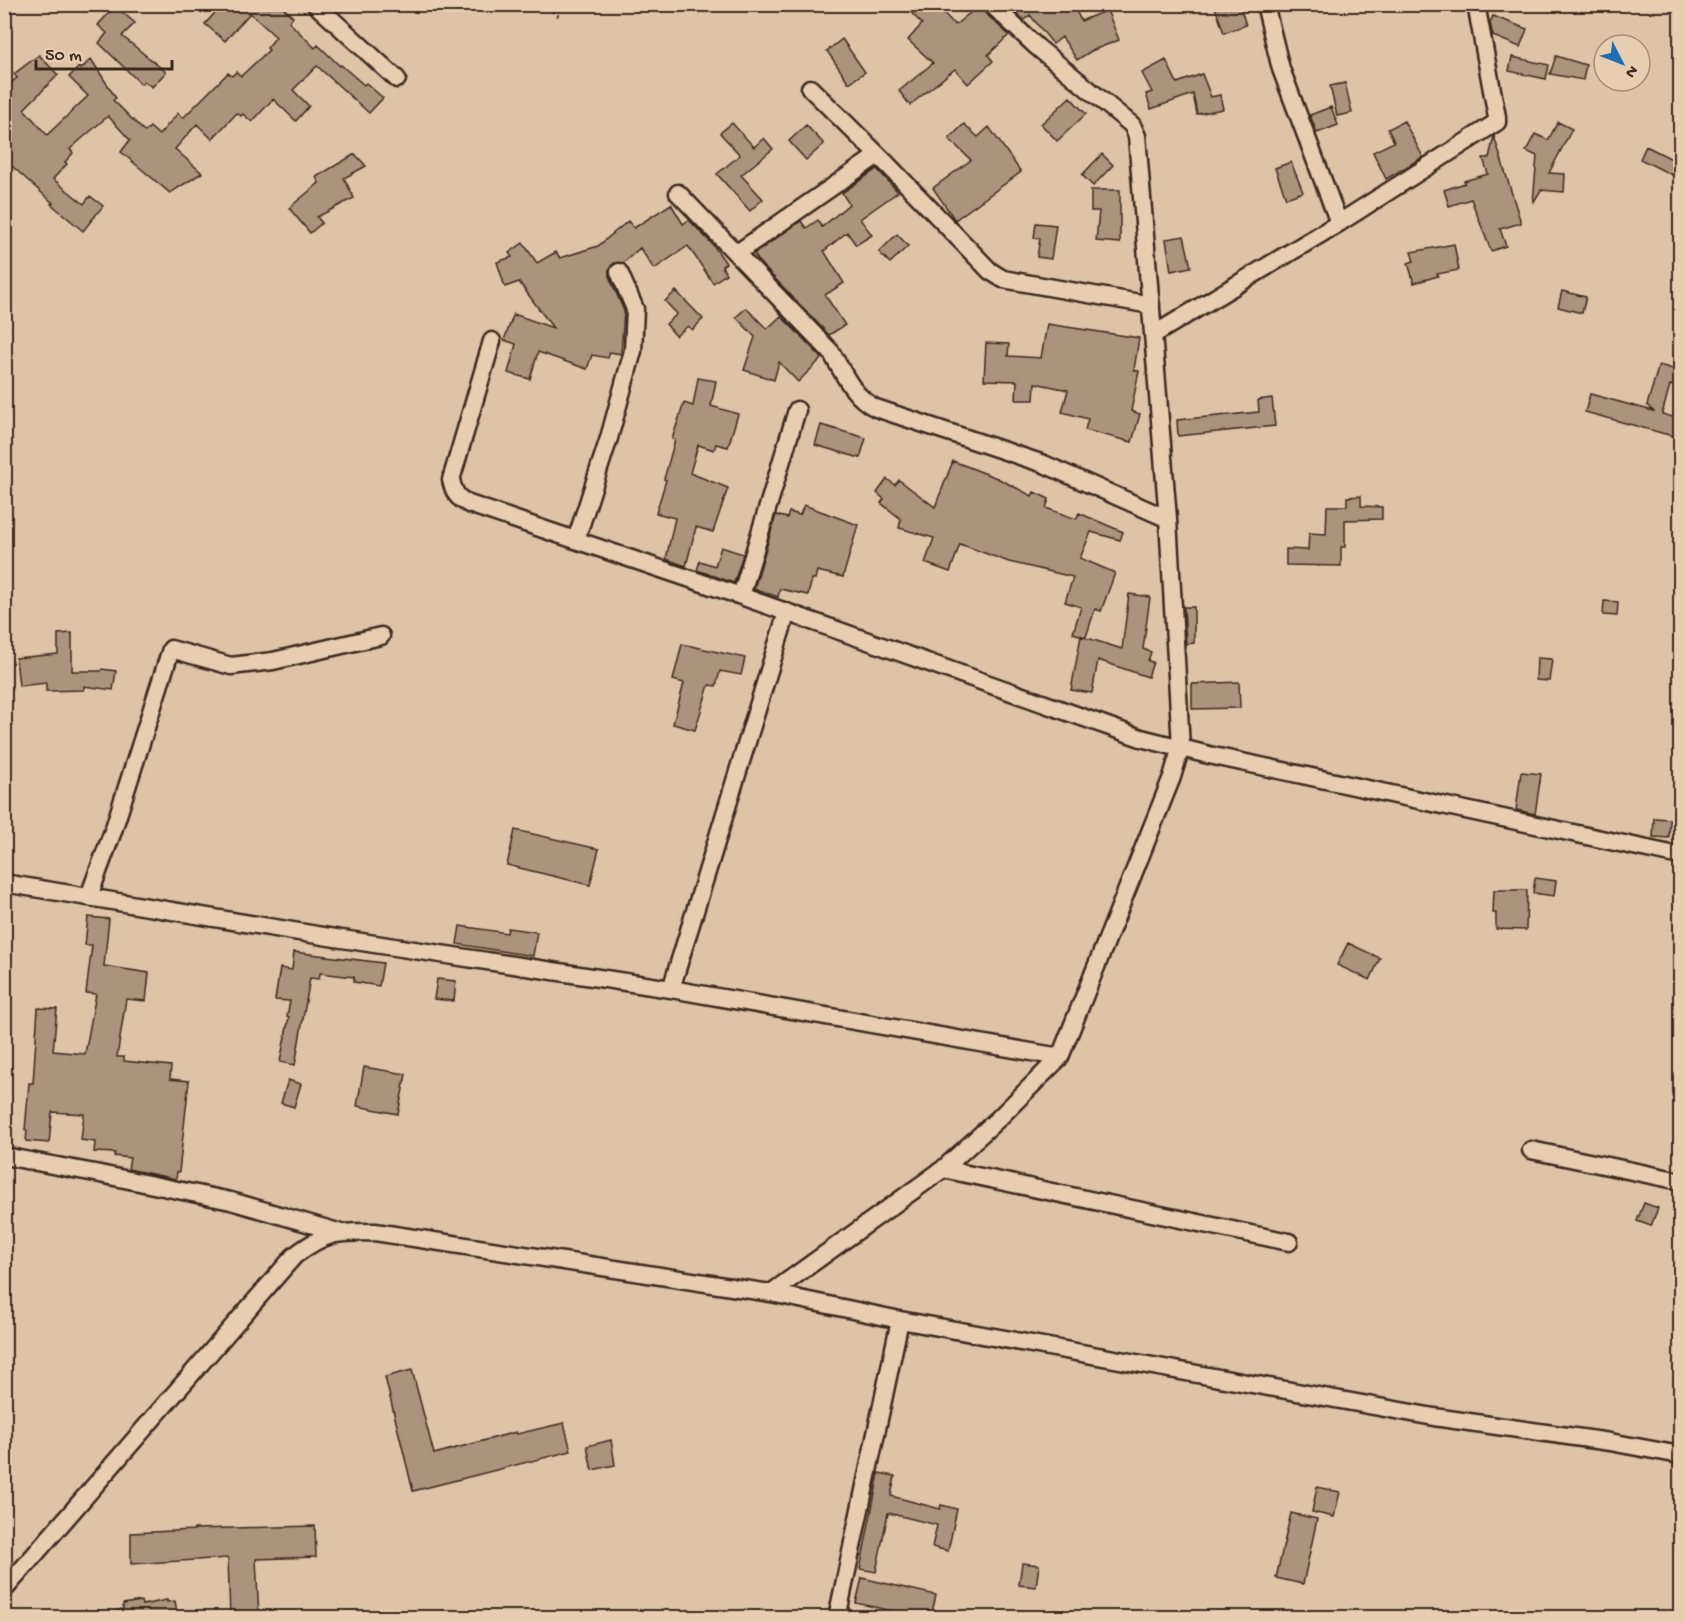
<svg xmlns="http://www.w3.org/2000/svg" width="1685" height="1622" font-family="'Gochi Hand',sans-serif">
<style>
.building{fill:#aa947d;stroke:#3b2a1e;stroke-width:1.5}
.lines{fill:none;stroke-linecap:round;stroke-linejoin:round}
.street-casing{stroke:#3b2a1e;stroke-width:21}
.path{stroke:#3b2a1e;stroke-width:3;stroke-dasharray:1.5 4.5;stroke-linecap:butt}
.street{stroke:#e8ceb0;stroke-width:16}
</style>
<rect width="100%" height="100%" fill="#dec4a7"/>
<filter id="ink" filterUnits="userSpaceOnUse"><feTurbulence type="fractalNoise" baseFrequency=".0167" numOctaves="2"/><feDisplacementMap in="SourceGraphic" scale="12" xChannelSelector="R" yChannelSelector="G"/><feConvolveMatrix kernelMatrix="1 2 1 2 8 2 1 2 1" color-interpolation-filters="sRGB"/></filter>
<g filter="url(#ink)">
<path class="building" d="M223 4H279L293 17 289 22 315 48 318 45 340 66 341 65 364 85 366 83 383 98 369 113 317 66 293 90 309 106 296 121 273 99 252 122 243 114 241 116 237 113 212 139 197 124 175 149 202 173 170 193 121 152 130 140 108 116 70 149 73 153 65 162 67 164 53 179 84 204 90 196 103 206 83 231 51 204 53 203 4 159V88L17 78 14 74 39 55 58 75 24 109 47 135 88 96 69 77 79 67 81 69 91 59 116 98 113 100 145 132 150 127 159 135 178 113 183 118 228 73 232 76 236 72 241 76 269 50 267 48 276 37 250 13 225 41 205 24Z
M903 4H935L955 25 981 4 984 12 1009 35 988 55 993 61 968 84 955 69 910 105 899 91 933 63 908 40 922 24Z
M1007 4H1073L1081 21 1107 10 1119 40 1091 51 1077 60 1062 37 1053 44 1030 15 1024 20Z
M1214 4H1239L1246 25 1224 33Z
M115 6 135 23 122 36 166 72 152 87 144 81 141 84 99 43 107 33 98 25Z
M1493 16 1527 29 1520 47 1493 36 1490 23Z
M842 39 865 72 849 83 827 51Z
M1556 56 1586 65 1583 80 1550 74Z
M1512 57 1549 65 1546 79 1509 71Z
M1166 60 1177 83 1202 74 1211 97 1220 95 1223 109 1197 114 1193 94 1151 109 1146 94 1152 92 1142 73Z
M1345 83 1352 113 1337 116 1330 86Z
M1070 97 1086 114 1057 141 1041 124Z
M1331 107 1338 125 1317 133 1310 115Z
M1404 121 1423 157 1386 179 1373 152 1394 142 1388 129Z
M1558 122 1572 129 1549 173 1565 174 1564 192 1541 190 1533 203 1537 156 1526 151 1535 134 1548 140Z
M732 123 754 147 764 138 773 149 741 175 763 199 750 211 717 174 740 155 720 133Z
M964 124 978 137 989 127 1021 172 955 220 933 188 971 160 949 139Z
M806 125 824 144 806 160 789 141Z
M1494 136 1521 223 1500 229 1506 246 1491 251 1471 199 1449 206 1444 190 1465 183 1464 181 1488 174 1483 158H1489Z
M1646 146 1680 163V179L1640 159Z
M355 154 366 166 344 178 354 198 317 217 322 223 310 233 289 208 319 183 316 177Z
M1102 154 1113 165 1093 186 1082 175Z
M1291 162 1303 192 1286 198 1275 168Z
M877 169 898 192 860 219 872 235 856 245 847 232 824 251 844 283 825 295 845 325 829 335 759 262 754 254 801 221 806 228 818 220 822 227 849 204 842 193Z
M1091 190H1120V243L1096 241 1099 211H1091Z
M671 204 683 224 689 220 713 245 726 263 722 266 726 274 713 283 688 246 654 269 640 248 623 263H614L609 270V276L624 311 621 354 610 352 608 358 592 355 587 369 538 352 530 379 508 373 516 344 504 340 513 316H515L514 314 553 328 519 282 505 287 497 262 512 257 509 253 523 243 537 263 556 252 560 258 598 246 628 221 634 228Z
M1036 223 1056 225 1051 259 1037 257 1040 238H1034Z
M897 234 908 246 890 263 879 252Z
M1184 236 1191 267 1171 271 1166 239Z
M1454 244 1459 270 1437 274 1438 276 1414 283 1408 263 1414 261 1411 252Z
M676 291 703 319 692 330 688 326 676 336 666 324 677 314 665 301Z
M1562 291 1586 297 1582 313 1558 307Z
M746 308 767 329 781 316 822 358 798 382 779 362 774 380 744 370 755 337 736 317Z
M1047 324 1139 338 1134 370 1139 371 1131 411 1140 414 1132 442 1085 430 1088 419 1062 412 1068 390 1035 383 1034 400H1016L1017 381 984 380 986 343 1009 344 1008 356 1041 358Z
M1659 365 1680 371V388L1670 385 1662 414 1680 419V438L1585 412 1590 394 1653 411 1647 405Z
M698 378 716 381 711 406 738 414 728 447 716 444 714 450 698 445 690 473 728 488 713 532 696 527 686 566 666 559 675 518 656 513 666 480 664 479 675 440 672 439 684 403 693 406Z
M1272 398 1275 426 1178 436 1177 420 1259 412 1258 400Z
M821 425 866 438 860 458 815 445Z
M953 461 997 478 1032 496 1034 492 1049 499 1046 508 1076 519 1079 513 1123 532 1120 540 1091 532 1080 558 1115 573 1101 611 1095 609 1086 637 1073 633 1081 607 1065 602 1073 577 1009 562 960 544 950 572 925 563 934 538 899 528 901 519 881 503 884 499 877 493 887 479 895 485 899 480 935 507Z
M1361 496V506L1382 507V519L1345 520V547H1341V566L1286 565V549L1308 550 1309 533 1326 534 1327 506H1347V497Z
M804 505 858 525 843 577 817 571 815 579H812L808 595 780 589 778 597 754 589 776 515 787 518 789 512 800 515Z
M721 547 743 554 734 583 697 570 700 561 715 566Z
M1129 594 1150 597 1143 649 1151 652 1148 661 1153 662 1148 677 1098 660 1092 693 1071 690 1081 636 1122 649Z
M1604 601 1618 602 1617 616 1603 615Z
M1184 607H1194V643L1186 644Z
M72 633V671H101L102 669 116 671 113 690 84 686V690L46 691V683L19 686 16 658 58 654V634Z
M682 644 745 658 741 675 720 671 716 686 709 685 695 730 673 724 684 683 673 680Z
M1537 658 1552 659 1549 681 1536 680Z
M1239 682 1240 708 1192 709V684Z
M1521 772 1541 774 1535 814 1516 810Z
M1654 818 1670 819 1669 838 1653 837Z
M515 830 599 849 590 885 507 865Z
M1535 878 1556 881 1554 896 1533 893Z
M1494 890H1527L1526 930 1496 929V913H1493Z
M88 917 109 919 104 966 149 973 146 1001 126 999 117 1057H124V1061L171 1066 170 1079 189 1081 179 1172H177L176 1179 128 1169 130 1158 114 1156 115 1153 94 1152 95 1142 81 1140 84 1114 52 1112 49 1143 26 1141 27 1130H25L29 1083H33L38 1008 57 1009 53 1051 85 1054 96 994 86 993 92 945H85Z
M460 926 507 933 508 928 537 932 533 956 457 944Z
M1348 943 1380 958 1370 980 1337 965Z
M294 952 383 963 379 986 354 982V977L320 973 319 979 310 978 295 1065 280 1062 289 1017 287 1016 290 1001 275 1000 280 968 292 970Z
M437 979 456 981 454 1001 434 999Z
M364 1067 406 1074 398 1114 357 1106Z
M288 1080 301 1084 294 1107 281 1103Z
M1644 1203 1658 1208 1651 1226 1637 1221Z
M412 1370 434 1454 516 1432 517 1434 564 1423 571 1451 413 1491 385 1377Z
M611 1440 615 1465 592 1470 587 1446Z
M879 1473 895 1476 891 1496 940 1509 941 1505 957 1509 948 1551 932 1547 937 1525 888 1513 876 1572 860 1569Z
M1317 1487 1340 1492 1334 1517 1312 1512Z
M1291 1513 1317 1519 1303 1584 1276 1578Z
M315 1526 316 1557 256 1559 259 1617H230L228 1558 131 1564V1533L194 1530V1529Z
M1022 1563 1039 1565 1036 1587 1019 1585Z
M862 1578 936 1595 931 1617H919L856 1603Z
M167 1600V1602L175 1601 178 1617H116L115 1611 123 1609V1604L141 1601 142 1605Z"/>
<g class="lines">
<defs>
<path id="street" d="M315 4 397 79
M1265 4 1281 69 1339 223
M810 88 887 164 990 271 1003 279 1151 305
M678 193 831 352C844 374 853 397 876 408L1044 464 1168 519
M737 253 878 155
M1153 335 1339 223 1497 122V117L1476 4
M492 341 451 480C454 493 457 498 469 504L741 596 1141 738 1209 755 1680 856
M576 540 609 438 633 351 635 309 619 272
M741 596 797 410
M4 883 329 937 671 989 1060 1057
M89 896 113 831 171 649 231 666 273 661 381 636
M671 989 787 612
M1531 1150 1680 1181
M4 1156 95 1173 231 1201 338 1232
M943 1169 1289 1242
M771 1293 943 1169 999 1118 1060 1057 1172 777 1181 747 1168 519 1137 136 1132 125 1037 47 991 4
M4 1590 294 1256C325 1232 336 1232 375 1232L771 1293 900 1320 1434 1417 1610 1442 1680 1455
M837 1618 900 1320"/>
</defs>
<use href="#street" class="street-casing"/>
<path class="path" d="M543 4 561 18"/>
<use href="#street" class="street"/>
</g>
</g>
<rect width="1685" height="1622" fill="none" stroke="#e8ceb0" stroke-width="24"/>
<rect x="12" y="12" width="1661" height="1598" fill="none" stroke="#3b2a1e" stroke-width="2" filter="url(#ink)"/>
<g transform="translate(1622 63) rotate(132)"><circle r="28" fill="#e8ceb0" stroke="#a38c76" stroke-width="1.5"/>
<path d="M0-4.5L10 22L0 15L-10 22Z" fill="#1f6fb2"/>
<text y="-9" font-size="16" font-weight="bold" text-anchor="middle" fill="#3b2a1e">N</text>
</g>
<path d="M36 60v9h136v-9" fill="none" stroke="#3b2a1e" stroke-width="3"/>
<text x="45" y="60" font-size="18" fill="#3b2a1e" stroke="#e8ceb0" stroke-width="4.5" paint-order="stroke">50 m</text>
</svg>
